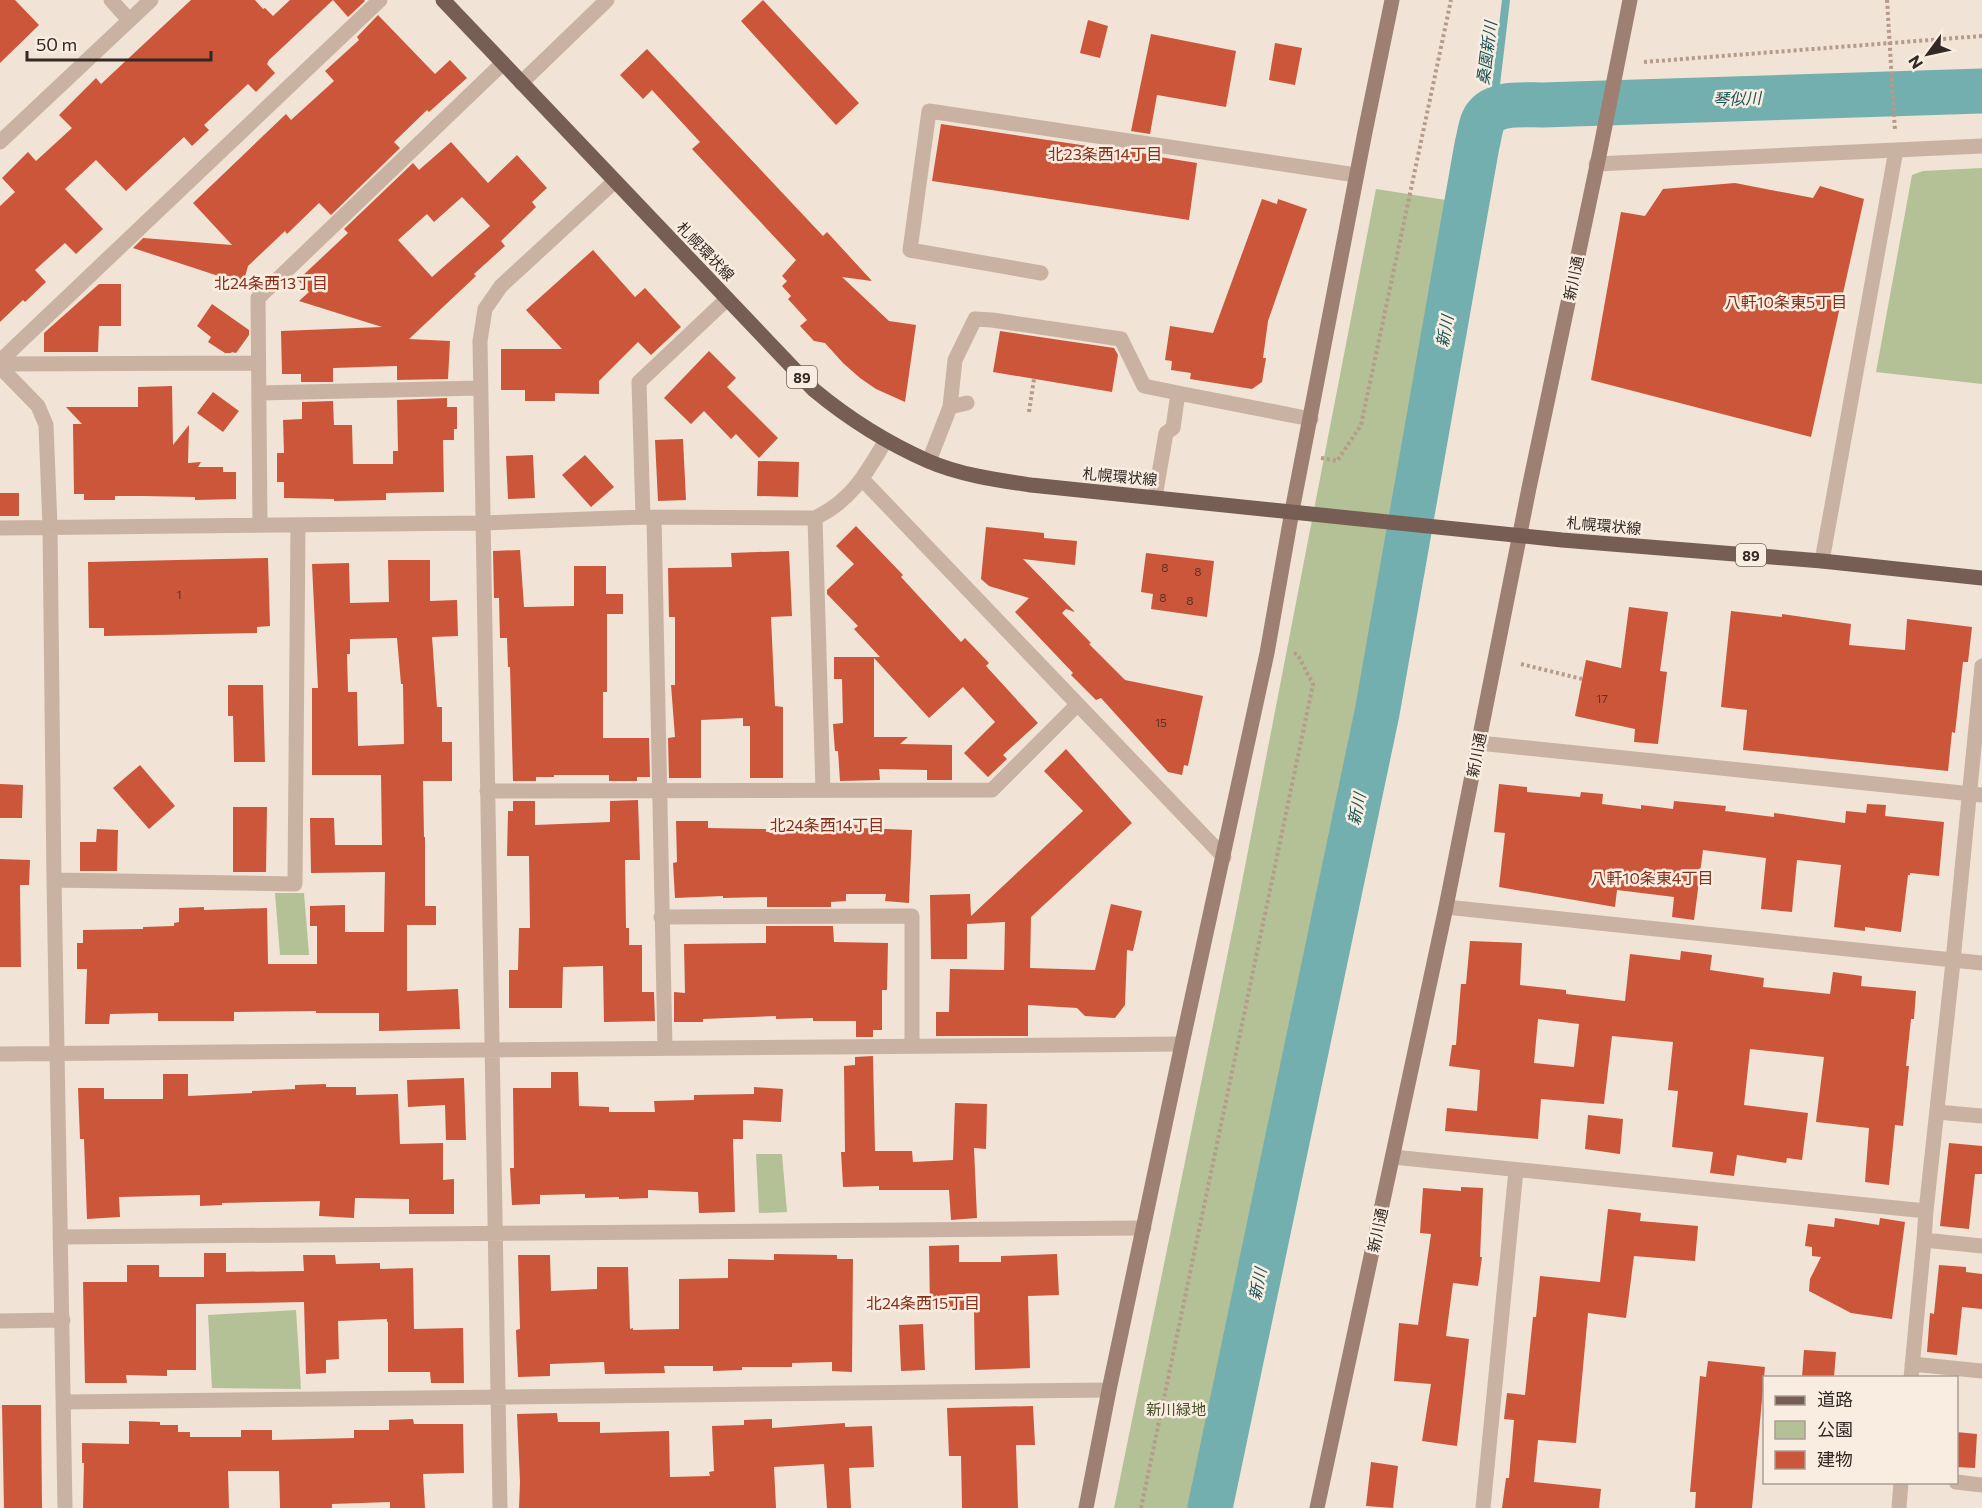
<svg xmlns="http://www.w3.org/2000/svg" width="1982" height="1508" font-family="Commissioner,'Noto Sans JP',sans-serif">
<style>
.green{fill:#b4c095}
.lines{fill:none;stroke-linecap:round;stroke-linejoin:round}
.stream{stroke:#73afaf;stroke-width:8}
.river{stroke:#73afaf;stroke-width:45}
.building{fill:#cb5639;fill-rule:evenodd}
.path{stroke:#b59b8b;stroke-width:4;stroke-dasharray:3 3;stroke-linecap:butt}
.lane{stroke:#c9b2a1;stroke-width:15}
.street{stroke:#c9b2a1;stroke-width:15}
.secondary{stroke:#9d8072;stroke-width:15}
.primary{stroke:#765e54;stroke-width:15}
.labels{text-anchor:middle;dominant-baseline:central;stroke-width:5;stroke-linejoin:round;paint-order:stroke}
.number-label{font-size:12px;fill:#593429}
.shield{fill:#f9ede1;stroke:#6e635d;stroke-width:1.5}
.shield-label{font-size:14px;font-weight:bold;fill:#332824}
.street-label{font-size:15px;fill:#332824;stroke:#f9ede1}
.park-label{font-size:15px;fill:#445227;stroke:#f9ede1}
.water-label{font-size:16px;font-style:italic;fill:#185456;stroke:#f9ede1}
.neighbourhood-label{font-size:16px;fill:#852f1a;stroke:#f9ede1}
</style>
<rect width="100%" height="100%" fill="#f1e3d5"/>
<path class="green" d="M1982 168V384L1876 372 1912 175 1923 171Z
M1376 189 1452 201 1308 959 1198 1508H1114L1236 913Z
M275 893H304L309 955H280Z
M756 1154H782L787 1212 759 1213Z
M296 1310 301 1389 212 1388 208 1315Z"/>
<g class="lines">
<path class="stream" d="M1493 110 1506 0"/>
<path class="river" d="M1210 1508 1377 713 1477 145C1479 138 1480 128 1483 121 1492 101 1524 105 1542 105L1982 91"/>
</g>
<path class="building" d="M0 0H15L39 25 0 63Z
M191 0H255L263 9 265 8 273 16 290 0H333L269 60 267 64 275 73 256 92 248 84 204 125 209 130 192 146 184 137 126 191 96 160 65 189 103 229 76 254 65 243 35 270 46 282 25 302 23 300 0 322V206L15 192 2 178 28 152 36 161 72 128 59 115 96 78 101 84Z
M333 0H364L365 1 348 17Z
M763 0 859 103 836 125 741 21Z
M378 15 435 74 450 60 467 78 429 112 427 110 394 142 400 148 331 215 319 203 287 234 285 231 248 266 243 284 133 248 143 238 232 245 193 203 286 114 291 120 334 81 325 71 359 40 357 37Z
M1088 20 1108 26 1100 58 1080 53Z
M1151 34 1236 51 1226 107 1157 95 1150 134 1131 131Z
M1275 43 1302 48 1295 85 1269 80Z
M647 49 823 236 827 232 872 281 842 277 889 321 916 325 905 402 876 389 860 378 843 363 825 343 814 341 800 326 807 320 788 299 791 296 782 286 787 281 782 276 796 260 692 149 700 142 652 90 643 99 620 75Z
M941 124 1128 152V151L1147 154V155L1197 163 1189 220 932 181Z
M451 142 488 183 517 155 547 188 532 202 536 207 501 241 505 246 474 274 476 276 409 339 450 341 448 379 397 380V366L333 368V382H301V374H282L281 331 382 327 299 301 309 292 298 280 348 233 344 229 413 163 419 170ZM462 197 490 226 432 277 398 240 427 214 434 222Z
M1735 183 1813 198 1820 186 1864 199 1811 437 1591 380 1621 212 1645 216 1663 189Z
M1262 199 1277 204 1278 199 1307 209 1268 321 1263 358H1266L1262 382 1252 389 1190 379 1191 373 1171 370 1172 361 1165 360 1170 326 1213 333Z
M593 250 635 297 645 288 681 327 651 355 638 342 599 381V394L555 393V401H525V390H501V349H562L526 310Z
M99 284H121V326H99L98 352H44V333Z
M212 304 249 330V335L236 353 232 352 231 353H225L208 342 211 337 197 326Z
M1000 331 1114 348 1118 355 1112 392 993 372Z
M709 351 736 378 727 387 778 438 759 458 736 434 731 439 704 411 691 424 664 398Z
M172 386 173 445 189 425 188 463 201 462 198 467H223V472H236V499L195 500V497L143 496H115V500H84V494H74L73 424H82L66 407H138V387Z
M213 392 239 411 223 432 197 413Z
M447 398V407H457V429H454V440H443L444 492 386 493V500L334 501V499L284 498V482H277V453H284L283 420 302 419V402L333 401 334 425H352L353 464H393V451H398L397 400Z
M683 439 686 500 658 501 655 440Z
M533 455 535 498 508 499 506 456Z
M585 455 614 487 591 507 562 475Z
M758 461 799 462 798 497 757 496Z
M0 493H19V516H0Z
M856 526 903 575 901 577 961 642 965 638 989 663 986 666 1038 723 1003 755 1007 759 988 777 964 753 995 722 963 687 929 718 874 658V737H908L900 744 952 745V780H927V770L879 769 880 780 840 781 838 751H835L833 724 843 723 842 679H834V657H880L854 629 858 626 827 594V590L854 564 836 546Z
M986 527 1044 533V538L1077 541 1075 565 1023 559 1075 612 1066 609 1062 613 1091 643 1089 644 1125 680 1203 696 1188 766 1184 765 1182 775 1168 772 1101 698 1096 700 1071 675 1073 673 1015 612 1029 598 989 586 981 579Z
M520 550 524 607 574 606V566H606V594H623V614H607V692H603V738H649L650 777H637V781H609V775H554V777H536V781H513L510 667H508L507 638H500L499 598H494L493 551Z
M789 551 792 616 771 617 775 706 783 707V778H750V726H743V718L701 720V778H669L668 738 675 737 671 685H675V617H669L668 568 732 567 731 553Z
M1146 553 1214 561 1207 617 1151 609 1153 594 1141 592Z
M268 558 270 626 257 627V633L104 636V628H89L88 562Z
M388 560H430V601L457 600 458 636 432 637 437 707H442V742H452V781H423L424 837H425V906H436V925H407V991L458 989 460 1029 379 1031V1013H316V1011L234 1012V1021H158V1013L110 1014 109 1024H85L87 969H77V943H83V930L143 929V927L174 926V923L179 922V908L204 907V910L267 908 268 964H317V926H310V906L345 905V932H384L385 872 311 873 310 818H334L335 845H382L381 775H312V688H318L312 564 349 563 350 603 389 602ZM397 638 401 684H403L404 744 358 746 357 692H348L347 654H350V639Z
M1629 607 1668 612 1660 671 1667 672 1658 744 1634 742 1635 729 1575 716 1586 660 1621 668Z
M1731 611 1782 617V614L1851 624 1849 645 1905 650 1907 619 1972 627 1968 662H1963L1955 733 1952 732 1948 771 1743 750 1747 710 1721 707Z
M228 685H263L265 762H234L233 716H228Z
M1066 749 1132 823 1031 917 1030 968 1095 970 1111 904 1142 911 1133 951 1127 950 1125 1005 1115 1018 1085 1016 1077 1008 1028 1005V1036H936V1012H949L950 969 1004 970 1005 922 967 924V959H931L930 895 970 894 971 916 1083 811 1044 771Z
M140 765 175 806 149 829 113 788Z
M0 784 23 785 22 818H0Z
M1499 784 1527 787V792L1580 797 1581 792 1603 794 1602 804 1641 809V805L1673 809 1674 801 1726 806 1725 811 1774 817V813L1845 823 1846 811 1866 813 1867 804 1886 805 1885 816 1944 822 1939 876 1910 873V875H1908L1901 932 1865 927V931L1834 927 1841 865 1797 860 1792 912 1761 909 1766 858 1703 850 1694 920 1672 917 1674 897 1617 890 1615 907 1499 887 1505 833 1494 832Z
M638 800 640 860H625L626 928H629V945H642V992H654L655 1021 604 1022 603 966 563 967 562 1008H509V970H518L519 928H530L529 856H507L508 811H513V801H535V825L610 822V801Z
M233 807H267L266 872H233Z
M676 821H708V828L766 829V832L830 831V824L859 825V828L912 830 909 903 885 901 886 894H846V901L831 902V907H767V897L723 898V896L675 898 673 863 677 862Z
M97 829 118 830 117 871H80V842H96Z
M0 859 30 860 29 885H20L21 967H0Z
M766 926H833L834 942 888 943 887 990H882V1030H873V1037H856V1021H813V1018L776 1019V1016L703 1019V1022H674V992L685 993 684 944 766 943Z
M1470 941 1522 943 1520 985 1566 990V994L1625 1001 1630 954 1680 960 1681 951 1712 955 1710 970 1764 978 1763 987 1830 994 1833 972 1862 976 1861 986 1916 991 1914 1019H1911L1906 1066H1909L1903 1126 1895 1125 1889 1185 1865 1182 1869 1128 1816 1122 1824 1057 1750 1049 1744 1105 1808 1113 1802 1160 1787 1158 1786 1163 1737 1155 1734 1176 1710 1173 1713 1152 1672 1147 1678 1091 1668 1090 1673 1042 1612 1036 1604 1104 1541 1099 1538 1139 1445 1131 1447 1108 1477 1111 1480 1070 1449 1066 1452 1045H1456L1461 984H1466ZM1538 1019 1579 1024 1574 1067 1534 1063Z
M873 1056 875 1151H912L913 1162 953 1160 955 1103 987 1104 986 1149 974 1148 977 1218 951 1220 949 1190H879V1186L843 1187 841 1152H845L844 1066 855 1065V1057Z
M551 1072H578L579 1106 609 1107V1112H655L654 1101 694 1100V1095L754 1094V1087L783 1089 781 1122 743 1120V1139H733L735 1212 699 1213 698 1192 648 1190V1198L619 1199V1197L585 1198V1194L540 1195V1204L512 1205 510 1168H514L513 1088H551Z
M163 1074H188V1096L252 1093V1091L295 1089V1085L326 1084V1087H356V1095L398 1094 400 1144 443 1143V1180L454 1179V1214H409V1199L355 1198 354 1218 319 1216 320 1201 222 1203V1205L200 1206V1195L119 1197 120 1217 87 1219 84 1139H80L78 1088H104V1099H163Z
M464 1078 466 1140H446L445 1105 408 1107 407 1080Z
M1588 1115 1623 1119 1620 1154 1585 1149Z
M1949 1143 1982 1146V1174H1975L1969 1229 1940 1226Z
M1461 1187 1483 1188 1480 1257H1482L1478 1286 1453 1283 1446 1336 1469 1339 1457 1446 1422 1441 1431 1384 1394 1381 1399 1323 1418 1325 1431 1234 1420 1233 1423 1188 1461 1191Z
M1608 1209 1641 1213 1640 1221 1698 1226 1695 1261 1634 1256 1626 1318 1588 1313 1576 1443 1538 1440 1534 1482 1601 1489 1599 1508H1502L1506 1478H1509L1514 1420 1504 1419 1507 1393 1525 1395 1533 1317H1536L1540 1276 1600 1282Z
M1835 1218 1879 1225 1880 1218 1905 1222 1892 1319 1851 1313 1809 1291 1810 1279 1821 1257 1812 1256V1247L1805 1246 1808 1224 1834 1227Z
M959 1245V1262H1001V1256L1057 1254 1059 1295 1028 1296 1030 1368 975 1370 974 1310H930L929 1246Z
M204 1253H226V1272L304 1271 303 1255H335L336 1264 380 1263V1269L413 1268 414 1329 463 1328 464 1383H431L430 1372H388V1322H387V1319L338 1321 339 1359 326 1360V1373L306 1374 304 1302 196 1304V1370H167V1376L126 1375 127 1383H85L83 1282H127V1265H159V1277H204Z
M774 1254 837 1255V1259H853L852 1372 832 1371V1362L792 1363V1367H742V1370L713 1371V1366H664L665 1373 605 1374 604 1362 550 1364V1376L518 1377 516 1330 520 1329 518 1255H550L551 1291 597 1289V1267H628L630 1329 633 1328V1330L679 1329V1279L728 1278V1259L774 1260Z
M1939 1265 1966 1267V1272L1982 1274V1309L1962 1307 1957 1355 1927 1352 1930 1313 1934 1314Z
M923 1324 925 1370 901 1371 899 1325Z
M1804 1350 1836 1352 1834 1377H1802Z
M1708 1361 1765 1367 1752 1508H1695L1696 1492H1690L1700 1376 1706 1377Z
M2 1405H41L42 1508H4Z
M1033 1406 1035 1445H1016L1018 1508H962L961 1456H949L947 1408Z
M557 1413 558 1422H600V1433L669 1431 670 1477 710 1476 709 1472 714 1471 712 1426 744 1425V1420L772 1419V1428L845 1423V1427L872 1426 874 1467 849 1468 851 1508H827L824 1464 774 1467 776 1508H519L520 1482 517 1414Z
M413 1419 414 1424H463L464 1473 423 1474 425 1508H390V1502L332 1504V1508H280L279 1471H228L229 1508H83L84 1463H82V1443L129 1444V1421L160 1422V1425H178V1432H190V1437H241V1430H272V1440L354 1438V1430H389V1420Z
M1956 1432 1977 1434 1975 1468 1956 1467Z
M1371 1462 1398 1466 1393 1508 1366 1506Z"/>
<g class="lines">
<path class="path" d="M1887 0 1895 131
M1644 62 1982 36
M1029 412 1034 379
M1321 458 1337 461 1361 425 1451 0
M1521 664 1582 679
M1141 1508 1313 684 1298 655 1294 653"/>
<path class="lane" d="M111 0 129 20
M521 83 607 0
M1041 273 910 250 929 111 1356 175
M950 407 955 360 975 319 992 320 1121 339 1144 386 1178 393
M929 461 950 407 967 403
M1155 497 1166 433 1173 428 1178 393 1311 419"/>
<path class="street" d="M0 142 151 0
M1596 164 1982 146
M0 361 380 0
M0 364 258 363
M0 367 38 406 46 425 50 527 54 880 65 1508
M259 393 480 388
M863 480 1224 857
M643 517 639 382 727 299
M654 517 665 1048
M815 518 823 790
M260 525 258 298 503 63
M0 528 483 523 643 517 815 518C852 500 866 474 886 440
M1822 561 1896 150
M1479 743 1982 795
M487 791 992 790 1077 705
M54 880 295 884 298 525
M1446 907 1982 963
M661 917 912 916V1046
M0 1054 1182 1044
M1937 1112 1982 1116
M1393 1157 1926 1211
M60 1237 1144 1228
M1924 1240 1982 1246
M0 1321 63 1320
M1912 1364 1982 1371
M1911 1378 1924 1240 1926 1211 1952 971 1982 666
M64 1402 1109 1390
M1956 1482 1982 1485
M500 1508 480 341 485 309 501 286 615 181
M1483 1508 1516 1170
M1899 1508 1901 1482"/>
<path class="secondary" d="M1086 1508 1109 1390 1182 1044 1267 653 1292 511 1365 132 1392 0
M1317 1508 1446 907 1529 488 1600 151 1630 0"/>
<path class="primary" d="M443 0 814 390C849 419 885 442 928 461 960 475 997 480 1031 485L1562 540 1822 561 1982 578"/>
</g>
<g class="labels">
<g class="number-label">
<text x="1165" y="567">8</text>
<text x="1198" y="571">8</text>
<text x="179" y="594">1</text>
<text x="1163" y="597">8</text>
<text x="1190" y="600">8</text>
<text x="1602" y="698">17</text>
<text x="1161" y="722">15</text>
</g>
<g class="shield">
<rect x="787" y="366" width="30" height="22" rx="4.5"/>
<rect x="1736" y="544" width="30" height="22" rx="4.5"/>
</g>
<g class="shield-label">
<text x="802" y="377">89</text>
<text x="1751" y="555">89</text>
</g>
<g class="street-label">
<text transform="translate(706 251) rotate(46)">札幌環状線</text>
<text transform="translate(1573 278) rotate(-78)">新川通</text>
<text transform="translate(1120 476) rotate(5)">札幌環状線</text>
<text transform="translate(1604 525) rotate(5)">札幌環状線</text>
<text transform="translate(1476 755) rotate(-79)">新川通</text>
<text transform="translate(1377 1230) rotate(-78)">新川通</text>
</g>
<g class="park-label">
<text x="1176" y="1409">新川緑地</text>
</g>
<g class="water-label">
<text transform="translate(1486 53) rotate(-83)">桑園新川</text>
<text transform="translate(1737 98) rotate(-2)">琴似川</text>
<text transform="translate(1444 331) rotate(-80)">新川</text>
<text transform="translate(1356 809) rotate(-78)">新川</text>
<text transform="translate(1257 1284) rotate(-78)">新川</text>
</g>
<g class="neighbourhood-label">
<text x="1105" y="153">北23条西14丁目</text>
<text x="271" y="282">北24条西13丁目</text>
<text x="1786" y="301">八軒10条東5丁目</text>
<text x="827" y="824">北24条西14丁目</text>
<text x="1652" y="877">八軒10条東4丁目</text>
<text x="923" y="1302">北24条西15丁目</text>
</g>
</g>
<rect x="1763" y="1376" width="195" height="108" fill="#f9ede1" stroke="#aa9e95" stroke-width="1.5"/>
<rect x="1775" y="1396" width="30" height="9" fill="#765e54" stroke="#aa9e95" stroke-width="1.5"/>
<text x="1817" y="1406" font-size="18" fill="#332824">道路</text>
<rect x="1775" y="1421" width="30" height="18" fill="#b4c095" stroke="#aa9e95" stroke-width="1.5"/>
<text x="1817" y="1436" font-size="18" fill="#332824">公園</text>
<rect x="1775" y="1451" width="30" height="18" fill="#cb5639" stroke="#aa9e95" stroke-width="1.5"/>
<text x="1817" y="1466" font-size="18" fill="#332824">建物</text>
<g transform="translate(1928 54) rotate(237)" stroke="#f9ede1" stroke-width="4.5" paint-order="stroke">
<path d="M0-4.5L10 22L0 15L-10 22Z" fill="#332824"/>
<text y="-9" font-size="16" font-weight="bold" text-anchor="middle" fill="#332824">N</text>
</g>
<path d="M27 51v9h184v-9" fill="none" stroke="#332824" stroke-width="3"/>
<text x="36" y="51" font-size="18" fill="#332824" stroke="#f9ede1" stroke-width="4.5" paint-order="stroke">50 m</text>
</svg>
